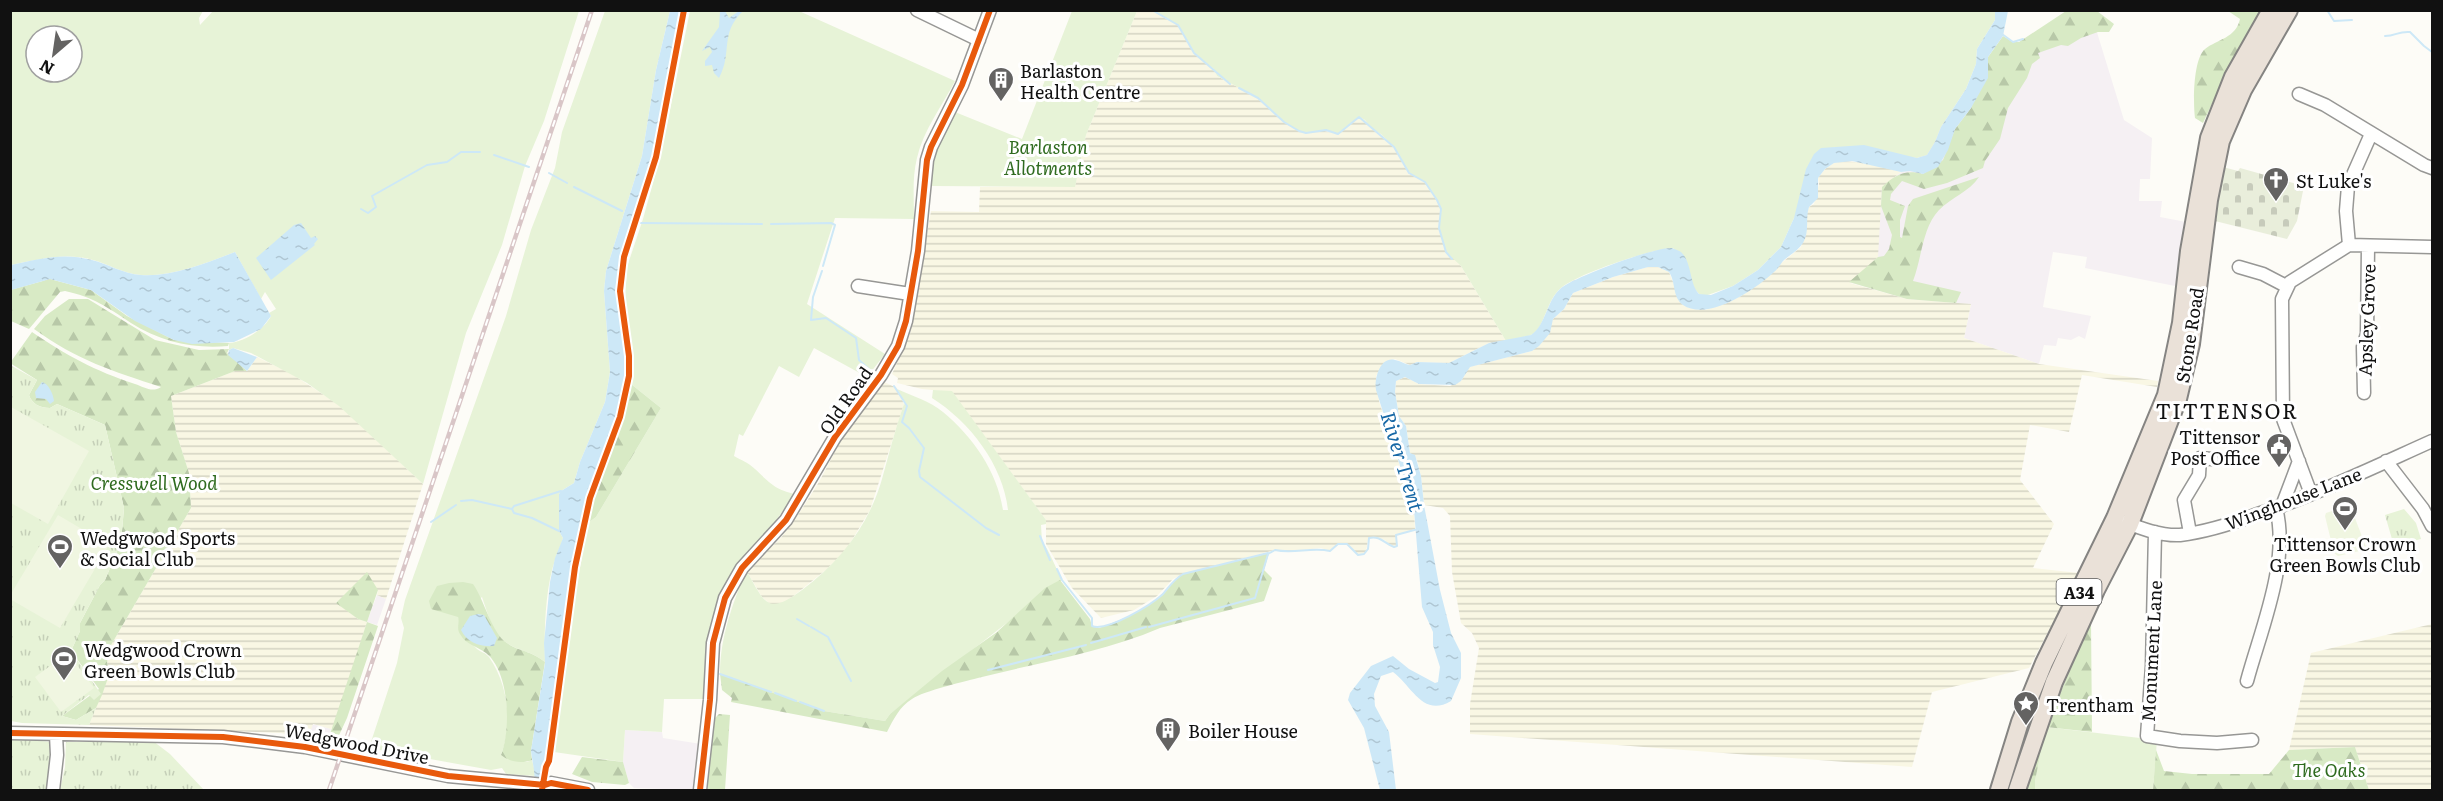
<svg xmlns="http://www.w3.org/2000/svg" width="2443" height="801" font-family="Literata,serif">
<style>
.industrial{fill:#f5f0f3}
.farmland{fill:url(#farmland-rules)}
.grass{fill:#e7f3d7;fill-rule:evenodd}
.forest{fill:url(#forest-firs)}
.cemetery{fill:url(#cemetery-stones)}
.park{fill:url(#park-tufts)}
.pitch{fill:#f0f6e1}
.water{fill:url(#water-ripples)}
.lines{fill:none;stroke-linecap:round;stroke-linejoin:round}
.stream{stroke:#cde8f7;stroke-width:2}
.minor-casing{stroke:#979795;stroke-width:15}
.highway-casing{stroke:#858482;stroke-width:20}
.minor{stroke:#fffffe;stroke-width:12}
.highway{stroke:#eae1d8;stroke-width:16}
.rail-casing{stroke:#d9c6c7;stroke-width:4.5}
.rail{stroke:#fff;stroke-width:2;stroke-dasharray:7;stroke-linecap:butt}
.cycleway-casing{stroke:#fff;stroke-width:10}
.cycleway{stroke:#e8590c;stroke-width:6}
.labels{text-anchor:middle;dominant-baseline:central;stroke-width:6;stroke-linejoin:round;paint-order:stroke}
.shield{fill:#fff;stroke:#585858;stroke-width:1.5}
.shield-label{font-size:16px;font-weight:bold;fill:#111}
.poi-label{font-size:18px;fill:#111;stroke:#fff;text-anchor:start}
.park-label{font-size:18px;font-style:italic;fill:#2f6b1f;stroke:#fff}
.street-label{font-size:18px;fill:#111;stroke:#fff}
.water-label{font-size:20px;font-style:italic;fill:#1768a6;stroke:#fff}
.quarter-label{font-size:21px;letter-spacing:1.5px;fill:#111;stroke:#fff}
</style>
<defs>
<pattern id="farmland-rules" width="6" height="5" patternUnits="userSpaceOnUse" patternTransform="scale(1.5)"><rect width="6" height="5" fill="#f9f7e4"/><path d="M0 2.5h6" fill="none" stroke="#d4d3c3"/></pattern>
<pattern id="forest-firs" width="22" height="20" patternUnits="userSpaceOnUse" patternTransform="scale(1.5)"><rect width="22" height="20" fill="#d8eac5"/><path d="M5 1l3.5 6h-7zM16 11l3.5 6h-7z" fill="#b8c8a8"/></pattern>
<pattern id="cemetery-stones" width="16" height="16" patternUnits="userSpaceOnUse" patternTransform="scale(1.5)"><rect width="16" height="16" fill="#e9eedb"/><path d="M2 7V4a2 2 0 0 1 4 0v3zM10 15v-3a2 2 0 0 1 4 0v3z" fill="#c7cbbb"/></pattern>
<pattern id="park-tufts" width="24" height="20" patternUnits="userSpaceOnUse" patternTransform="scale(1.5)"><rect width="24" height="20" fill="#e7f3d7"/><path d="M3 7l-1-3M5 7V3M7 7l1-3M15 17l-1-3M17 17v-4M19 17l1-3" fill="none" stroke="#c5cfb8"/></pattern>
<pattern id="water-ripples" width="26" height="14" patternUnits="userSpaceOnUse" patternTransform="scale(1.5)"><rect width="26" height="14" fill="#cde8f7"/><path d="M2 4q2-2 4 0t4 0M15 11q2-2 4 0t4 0" fill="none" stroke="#afc6d3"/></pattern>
</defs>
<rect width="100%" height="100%" fill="#fdfcf7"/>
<path class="industrial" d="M2091 13 2124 120 2152 138 2150 179H2140L2139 201H2162L2160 217 2186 222 2175 286 2085 268 2087 257 2053 252 2043 307 2091 316 2085 339 2079 336 2071 340 2058 338 2056 346 2044 345 2039 364 1964 338 1971 304 1907 299 1849 282 1882 187 1901 172 1910 171 2002 38 2016 46Z
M377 595 386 599 377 625 367 622Z
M312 724 331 729 327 743 308 738Z
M625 730 662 732 663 738 701 744 694 790 634 788 629 783 623 762Z"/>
<path class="farmland" d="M1137 11H1152L1178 25 1194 53 1215 69 1217 76 1258 98 1284 122 1338 134 1359 117 1365 120 1372 129 1381 134 1402 157 1409 173 1425 182 1437 200 1441 209 1439 228 1444 247 1461 266 1506 341 1489 343 1449 363 1417 362 1410 365 1395 359 1390 360 1376 376 1379 401 1414 510 1415 529 1397 535V546H1389L1385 540 1372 537 1368 540 1366 552 1358 555 1347 544H1338L1330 551 1321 548 1284 552 1275 550 1183 574 1173 579 1157 596 1134 610 1101 618 1072 588 1046 544V520L952 392 922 389 897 383 898 378 892 374 910 334 931 211 979 212 980 187 1075 186 1086 135Z
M1843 161 1866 163 1901 172 1882 187 1878 257 1850 283 1907 299 1971 304 1964 338 2039 364 2158 381 2157 387 2082 375 2069 432 2030 425 2020 480 2054 524 2033 568 2079 573 2029 668 1932 692 1912 767 1470 734V704L1479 648 1472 633 1461 623 1452 572 1450 516 1443 508 1424 505 1421 476 1417 460 1410 453 1406 426 1399 416 1395 392 1396 381 1405 377 1419 384 1450 386 1461 381 1469 367 1532 351 1553 319 1564 309 1573 293 1613 277 1648 267H1658L1669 272 1682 304 1689 308 1705 310 1727 303 1741 296 1801 247 1807 213 1809 207 1814 204 1819 184 1818 178 1825 169 1834 163Z
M257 357 292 374 339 405 423 484 386 599 377 595 378 590 336 602 358 619 367 622 336 721 331 729 313 724 308 738 280 733 89 725 108 678 107 652 191 508 189 473 176 432 171 396 235 371H247Z
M884 382 897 388 904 404 870 510 846 550 827 569 786 602 778 605 770 604 762 597 746 570 780 539 798 515 819 482 840 442Z
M2432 624V790H2369L2355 747 2289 750 2311 653Z"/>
<path class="grass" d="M214 10 579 11 544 121 525 166 502 245 466 333 423 484 339 406 307 383 251 353 233 348 229 350V343C243 342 264 330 271 316L269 313 276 309 265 292 261 299 235 252C206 263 173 277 141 275 123 274 109 264 93 260 65 252 38 260 11 265L10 11H203L199 18 200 25ZM36 36H72V72H36Z
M605 11H670L656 70 642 156 606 271 604 291 610 372 605 402 580 462 574 483 561 491 559 494V531L563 538C561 546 557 552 555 560 545 589 544 632 545 662 530 650 521 652 507 643 493 635 487 611 482 597L458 617C463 626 470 643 477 649 482 653 485 652 489 657 508 684 513 724 501 755L527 762 532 760 536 776 506 774 502 768 491 770 369 748 397 663 404 628 401 618 405 600 506 316 531 230 555 168 562 132Z
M690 11H799L955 81C942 106 923 131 917 158 912 178 914 198 914 219L835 218 807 304 885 354 867 377 814 348 799 377 779 366 743 436 739 434 734 456C741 460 749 463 755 469 770 483 774 489 795 494L772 526 743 560 708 650 703 699H664L662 732 625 730 623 762 554 752 568 635 588 523 596 517 661 408 631 384 633 358 625 301 627 267 643 219 661 154Z
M1072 11H1137L1086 135 1075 187 929 186C931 156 941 138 955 112L1022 139Z
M1152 11H1995V20L1977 49 1976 64 1966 89 1941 127 1935 142 1927 155 1917 158 1834 147 1794 218 1781 247 1758 270 1733 286 1705 296 1699 294 1693 287 1687 264 1673 248C1651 249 1577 274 1561 288 1547 299 1544 328 1533 334 1526 338 1514 338 1506 341L1461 266 1446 252 1439 228 1441 209 1437 200 1425 182 1409 173 1394 147 1381 134 1372 129 1365 120 1359 117 1338 134 1326 130 1306 133 1299 131 1284 122 1258 98 1217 76 1214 69 1194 53 1178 25Z
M897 389C912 396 930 401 943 412 973 437 997 471 1003 510H1008C1003 465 970 422 932 398L933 390 952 391 1046 520V524L1041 525 1042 542C1048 547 1057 571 1062 580L890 714 885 721 824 711 720 674C720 636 733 604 746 570 765 603 767 616 802 590 840 562 869 525 882 479 889 454 895 429 904 404L906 405Z
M2046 727 2157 740 2153 790H2035V781Z"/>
<path class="forest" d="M2066 11H2097L2114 24 2109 32H2098L2081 38 2068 46 2061 45 2038 53 2040 58 2032 64 2027 78 2008 108 2000 139 1985 161 1983 168 1947 183 1924 189 1902 181 1891 194 1890 200 1905 206 1900 220V237L1902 238 1908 206 1913 199 1979 177C1969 192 1952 197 1939 210 1922 228 1922 258 1913 281L1961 292 1956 303 1907 299 1849 282 1878 257 1884 256 1889 249 1892 235 1881 206 1882 187C1895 175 1905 169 1923 174L1943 160 1955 129 1971 108 1987 70 1988 57 2003 36 2013 42H2019Z
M2228 11H2262L2227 72 2203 123 2195 118C2193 103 2193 59 2205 49 2218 39 2236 38 2240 19Z
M50 279 91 290 127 316 174 340 229 343 228 346C193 349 161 342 131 323 107 307 93 297 65 291L60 292 29 329 11 321 10 290Z
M69 299H88L155 340 199 350 229 349 227 353 247 371H235L171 396 176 432 189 473 191 508 107 652 108 678 102 695 96 708 76 720 62 716 99 689 71 651 80 631V623L100 585 105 580 121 542 124 508 105 425 57 404 50 408C40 408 32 404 29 395L37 380 10 363 32 332C66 355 95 371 135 384 144 387 152 393 161 387 112 371 77 360 34 329L45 316Z
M631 384 661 408 596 517 588 523C597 475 622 432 631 384Z
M1269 553 1264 570 1272 578 1264 601 1160 628C1104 652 1041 662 982 677 967 681 923 691 912 699 900 706 893 720 887 732L731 702 732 698 722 690 720 674 824 711 885 721 890 714 942 671 997 632 1045 588 1060 580 1090 619 1092 626 1099 628C1121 620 1145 611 1162 594 1170 587 1173 580 1183 574Z
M367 572 378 590 367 622 378 626 347 718 335 744 327 743 367 622 358 619 336 603Z
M463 582 473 584C484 599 492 634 507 643 520 652 530 650 545 662L531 751 532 760C521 764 510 762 501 755 511 730 510 672 486 653 477 646 466 645 460 634 456 628 460 623 458 617L431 609 429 601 437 586 449 583Z
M2091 620 2092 732 2046 727 2035 781V790H2025L2046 727Z
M719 714 730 715 725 790H704L713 720Z
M2355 747 2369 790H2153L2156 750 2164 771 2192 774H2269L2289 750Z
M582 757 623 762 629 783 625 785 592 782 572 774Z"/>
<path class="cemetery" d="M2223 167 2238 171 2240 168 2304 186 2297 221 2287 239 2215 221Z"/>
<path class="park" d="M10 365 37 380 29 395C32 404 40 408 50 408L57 404 105 425 124 508 121 542 105 580 100 585 80 623V631L71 651 101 694 94 700 89 695 62 716 76 720 96 708 89 725 22 723 11 721Z
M2404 509 2416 523 2421 539 2394 546 2385 515Z
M10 738 52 742 47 790H11Z
M153 741 170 754 204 790H60L65 767 66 742Z"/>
<path class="pitch" d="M11 407 89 451 48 524 11 503Z
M2350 505 2366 547 2364 550 2338 556 2334 553 2325 516 2326 513Z
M58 515 109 545 60 628 10 599 11 594Z
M68 653 94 688 61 712 35 677Z"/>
<path class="water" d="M670 11H682C670 61 664 112 651 162 642 197 625 230 619 267 614 307 631 346 624 384 617 426 595 464 585 505 566 588 558 673 548 757L542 770 539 790H534C536 775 533 766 531 751L545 663 544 643 550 582 555 558 563 538 559 531V494L561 491 574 483 580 462 605 402 610 372 604 291 606 271 642 156 656 70Z
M720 11H725L729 18 739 11H743C719 34 733 52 719 78L714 73 712 65 705 66V61L712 52 710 47 702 51 719 27Z
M1995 11H2008L2003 36 1988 57V78L1971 108 1955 129 1948 150 1938 167 1923 174 1910 171 1901 172 1852 161 1834 163 1825 169 1818 178V198L1809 207C1805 219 1810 231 1803 243 1798 251 1789 255 1783 261 1780 265 1778 269 1774 272 1756 289 1708 322 1683 305 1672 297 1676 282 1669 272L1658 267H1648L1613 277 1573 293 1564 309 1553 319 1550 333 1539 346 1532 351 1470 367 1461 381 1455 385 1419 384 1405 377 1396 381 1395 392 1399 416 1406 426 1410 453 1415 455 1421 476 1424 505 1440 590 1451 633 1461 653V678L1451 701C1423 718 1412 686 1393 672L1381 676 1374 694 1375 706 1389 732 1396 790H1380L1364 728 1348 700 1350 693 1371 666 1393 656 1409 669 1435 683 1438 682 1440 667 1433 645V632L1422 607 1414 510 1376 390C1374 379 1380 356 1395 360 1401 361 1404 364 1410 365L1417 362 1449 363 1489 343 1531 335C1546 325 1546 302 1560 289 1571 278 1657 246 1672 248 1675 249 1679 251 1681 252 1692 262 1689 283 1699 294L1711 295 1733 286 1758 270 1781 247 1794 218 1806 169 1814 154 1821 148 1864 145 1917 158 1927 155 1935 142 1941 127 1966 89 1976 64 1977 49 1995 20Z
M301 223 311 238 315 236 318 239 314 244 315 245 271 280 256 258 294 225Z
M235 252 271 316 261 329 234 342 192 344 174 340 135 321 91 290 50 279 11 290V265C39 259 63 252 92 260 109 264 123 274 141 275 173 277 206 263 235 252Z
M233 348 257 357 247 371 228 355 229 350Z
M42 382C49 384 53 394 54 401L50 404 46 399 36 398 35 392Z
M478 614 484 615 497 638 494 646C481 647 467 643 461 630L470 616Z"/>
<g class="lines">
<path class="stream" d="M1152 10 1178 25 1194 53 1230 84
M2327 10 2334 21 2352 20
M2002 34 2013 42 2023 39
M2385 36C2396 36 2398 31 2410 32L2424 46 2432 52
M1239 88 1258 98 1284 122 1299 131 1306 133 1326 130 1338 134 1359 117 1394 147 1409 173 1425 182 1437 200 1441 209 1439 228 1446 252 1452 259
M494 155 529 167
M549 173 567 183
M574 187 622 211
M361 209 368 213 376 207 372 196 427 165 447 162 461 152H480
M641 223 762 224
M771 224 831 223 835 225 823 266
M822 271 813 297 811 320 826 318 856 338 859 360 871 371
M894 386 907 406 902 422 909 428 924 448 919 471 920 477 986 528 999 535
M461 501 472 500 512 509 514 506 561 491
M512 509 514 513 532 518 559 531
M431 522 456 505
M1040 536 1050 560
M1057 569 1062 580 1092 618V626C1107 632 1151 605 1163 594 1170 586 1173 580 1183 574L1268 553
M797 619 809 626
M811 627 828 637 851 681
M1149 627 1255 598 1268 554 1275 550C1293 554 1312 547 1330 551L1338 544H1347L1358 555 1364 554 1368 549 1369 538C1380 535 1385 544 1394 547L1397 546 1396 535 1418 529
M1091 643 1146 627
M988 670 1086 645
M720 674 771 692
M775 693 796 701
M800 702 824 711"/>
<defs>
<path id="minor" d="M917 10 979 40
M2299 94 2325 105 2424 165 2432 168
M2349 245 2346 211 2348 186 2371 134
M2239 267 2263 274 2286 286
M858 286 910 294
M2364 393 2363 347 2367 334 2368 247
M2386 461 2423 509 2432 526
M2311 494 2283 419 2282 299 2290 282 2349 245 2432 247
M2282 506 2299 461
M2122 521C2140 528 2160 536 2180 535 2205 532 2231 524 2255 515 2316 495 2374 467 2432 441
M2155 532 2152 666 2147 736 2180 741 2217 743 2252 740
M2190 533 2184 500 2199 475 2200 458 2212 459
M2247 681C2261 629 2290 562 2276 508
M10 733 223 737 305 747 448 776 545 785 551 783 588 790
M53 790 57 755 56 735
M700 790 710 700 713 643 725 598 742 568 786 520 835 437 881 375 898 346 906 321 918 251 927 160 931 147 962 85 990 10"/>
<path id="highway" d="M1999 790 2020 722 2044 663 2115 518 2166 395 2181 323 2189 251 2209 138 2233 77 2271 10
M2017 790 2054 682 2096 590 2130 524 2178 399 2191 344 2209 200 2221 141 2243 90 2289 10"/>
</defs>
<use href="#minor" class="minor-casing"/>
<use href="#highway" class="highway-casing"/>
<use href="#minor" class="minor"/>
<use href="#highway" class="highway"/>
<defs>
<path id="rail" d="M329 790 592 10"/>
</defs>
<use href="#rail" class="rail-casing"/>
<use href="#rail" class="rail"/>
<defs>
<path id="cycleway" d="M10 733 223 737 305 747 448 776 545 785 551 783 588 790
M542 790 546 767 549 761 575 567 590 498 620 417 629 376V356L620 291 624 257 656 157 684 10
M700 790 710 700 713 643 725 598 742 568 786 520 835 437 881 375 898 346 906 321 918 251 927 160 931 147 962 85 990 10"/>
</defs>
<use href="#cycleway" class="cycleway-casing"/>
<use href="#cycleway" class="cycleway"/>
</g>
<defs>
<symbol id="building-pin" viewBox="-11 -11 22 30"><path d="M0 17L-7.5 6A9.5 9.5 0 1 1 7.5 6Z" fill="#646362" stroke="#fff"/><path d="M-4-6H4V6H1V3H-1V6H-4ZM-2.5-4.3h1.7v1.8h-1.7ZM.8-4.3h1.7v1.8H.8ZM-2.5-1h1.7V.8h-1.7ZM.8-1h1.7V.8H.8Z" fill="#fff"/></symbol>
<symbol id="church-pin" viewBox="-11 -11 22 30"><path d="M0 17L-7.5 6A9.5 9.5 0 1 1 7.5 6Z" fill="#646362" stroke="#fff"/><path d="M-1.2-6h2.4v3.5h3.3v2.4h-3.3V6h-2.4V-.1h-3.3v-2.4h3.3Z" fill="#fff"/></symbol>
<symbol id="civic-pin" viewBox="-11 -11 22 30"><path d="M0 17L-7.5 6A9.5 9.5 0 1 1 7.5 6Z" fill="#646362" stroke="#fff"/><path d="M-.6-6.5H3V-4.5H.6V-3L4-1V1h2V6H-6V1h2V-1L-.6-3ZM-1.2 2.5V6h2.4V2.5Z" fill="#fff"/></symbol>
<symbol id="stadium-pin" viewBox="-11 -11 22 30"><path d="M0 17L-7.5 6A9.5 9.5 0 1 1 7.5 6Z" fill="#646362" stroke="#fff"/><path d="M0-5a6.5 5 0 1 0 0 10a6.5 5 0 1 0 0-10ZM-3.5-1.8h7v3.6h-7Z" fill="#fff"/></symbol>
<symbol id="sight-pin" viewBox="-11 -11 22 30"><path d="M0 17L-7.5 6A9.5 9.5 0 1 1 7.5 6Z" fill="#646362" stroke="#fff"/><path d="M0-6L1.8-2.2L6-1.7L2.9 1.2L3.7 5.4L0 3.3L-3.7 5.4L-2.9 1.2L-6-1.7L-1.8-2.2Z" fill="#fff"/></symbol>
</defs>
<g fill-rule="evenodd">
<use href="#building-pin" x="986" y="65" width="30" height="40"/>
<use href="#church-pin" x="2261" y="165" width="30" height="40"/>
<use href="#civic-pin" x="2264" y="431" width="30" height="40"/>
<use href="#stadium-pin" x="2330" y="494" width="30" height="40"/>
<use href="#stadium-pin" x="45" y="532" width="30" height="40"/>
<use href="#stadium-pin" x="49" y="644" width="30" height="40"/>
<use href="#sight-pin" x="2011" y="689" width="30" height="40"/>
<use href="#building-pin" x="1153" y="715" width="30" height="40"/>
</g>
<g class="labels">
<rect class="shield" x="2056.5" y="579" width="45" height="26" rx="4.5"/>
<g class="shield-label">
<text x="2079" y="592">A34</text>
</g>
<g class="poi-label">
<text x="1020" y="70">Barlaston<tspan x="1020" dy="21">Health Centre</tspan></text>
<text x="2296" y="180">St Luke's</text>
<text x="2260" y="436" text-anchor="end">Tittensor<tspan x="2260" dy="21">Post Office</tspan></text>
<text x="80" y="537">Wedgwood Sports<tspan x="80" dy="21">&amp; Social Club</tspan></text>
<text x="2345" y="543" text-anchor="middle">Tittensor Crown<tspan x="2345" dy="21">Green Bowls Club</tspan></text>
<text x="84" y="649">Wedgwood Crown<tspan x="84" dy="21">Green Bowls Club</tspan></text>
<text x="2046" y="704">Trentham</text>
<text x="1188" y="730">Boiler House</text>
</g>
<g class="park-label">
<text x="1048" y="146">Barlaston<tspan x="1048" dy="21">Allotments</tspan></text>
<text x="154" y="482">Cresswell Wood</text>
<text x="2329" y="769">The Oaks</text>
</g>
<g class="street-label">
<text transform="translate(2366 320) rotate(-88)">Apsley Grove</text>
<text transform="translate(2189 335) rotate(-81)">Stone Road</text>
<text transform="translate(845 400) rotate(-55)">Old Road</text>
<text transform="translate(2293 498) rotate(-21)">Winghouse Lane</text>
<text transform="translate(2151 651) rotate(-87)">Monument Lane</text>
<text transform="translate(357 743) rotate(11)">Wedgwood Drive</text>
</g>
<g class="water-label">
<text transform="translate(1404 461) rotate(73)">River Trent</text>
</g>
<g class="quarter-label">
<text x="2227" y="409">TITTENSOR</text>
</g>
</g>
<rect width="2443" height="801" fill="none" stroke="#111111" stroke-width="24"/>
<g transform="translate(54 54) rotate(209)"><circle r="28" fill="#ffffff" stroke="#a0a0a0" stroke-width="1.5"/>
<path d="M0-4.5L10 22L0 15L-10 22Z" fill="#646362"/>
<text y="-9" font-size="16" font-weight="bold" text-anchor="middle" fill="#111111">N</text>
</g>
</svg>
